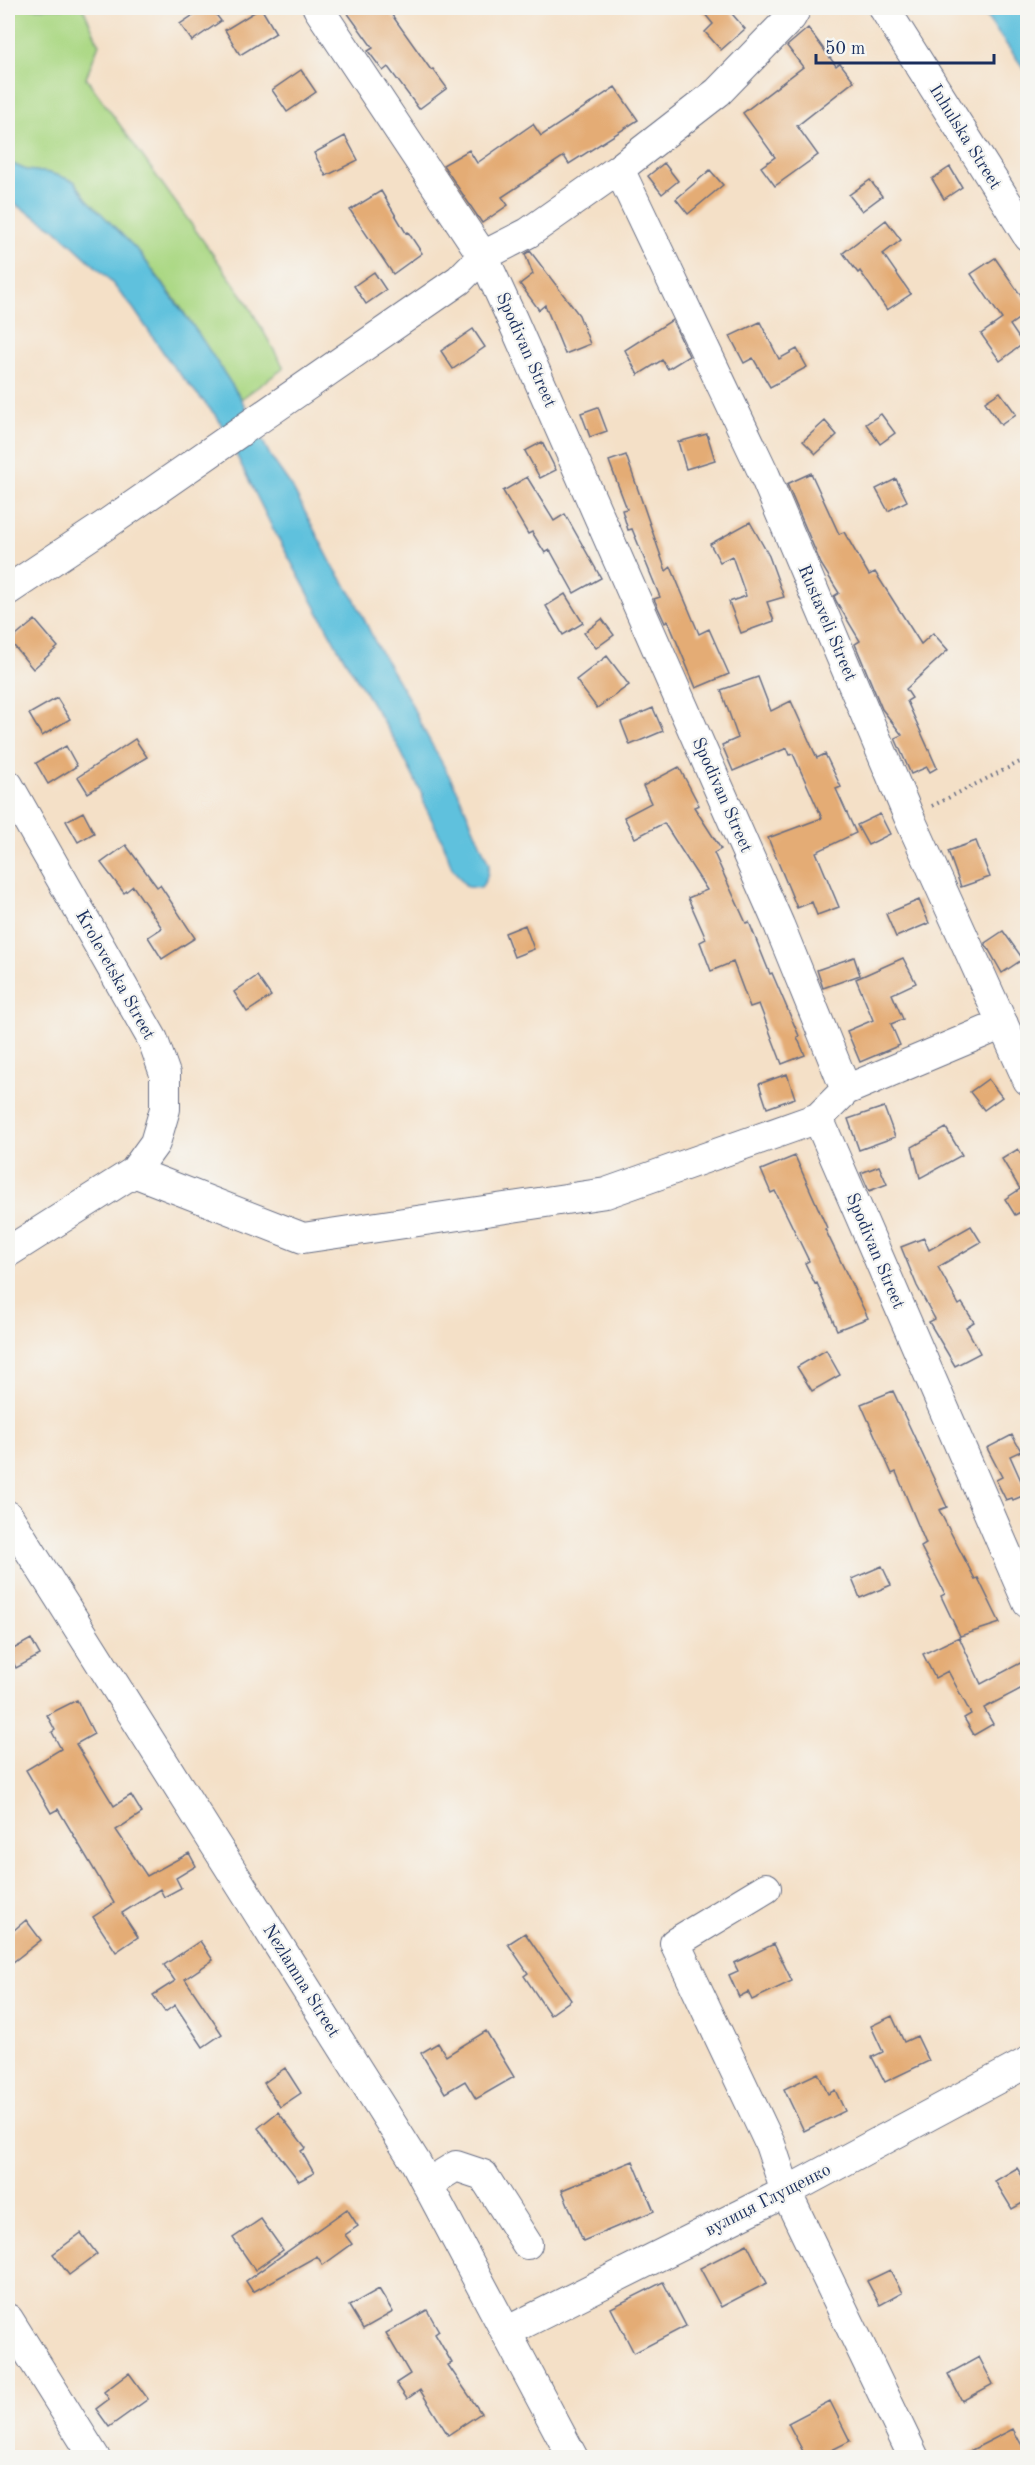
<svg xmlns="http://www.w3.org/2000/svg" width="1035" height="2465" font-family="'Old Standard TT',serif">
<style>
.green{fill:#abd884;stroke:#638471;stroke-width:1.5}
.water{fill:#5fc1dd;stroke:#3d789e;stroke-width:1.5}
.building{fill:#e4ac75}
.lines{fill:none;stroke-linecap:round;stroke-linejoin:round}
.minor-casing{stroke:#676d83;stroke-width:32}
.path{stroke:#676d83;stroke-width:4;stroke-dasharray:1.5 4.5;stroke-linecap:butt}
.minor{stroke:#fff;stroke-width:30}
.labels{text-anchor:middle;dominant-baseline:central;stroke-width:4.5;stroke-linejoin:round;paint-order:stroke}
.street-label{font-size:18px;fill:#1b2f5e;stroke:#f6f6f2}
</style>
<rect width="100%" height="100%" fill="#f6f6f2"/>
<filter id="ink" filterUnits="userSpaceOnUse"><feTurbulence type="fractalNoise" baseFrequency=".0167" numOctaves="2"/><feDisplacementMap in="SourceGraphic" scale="12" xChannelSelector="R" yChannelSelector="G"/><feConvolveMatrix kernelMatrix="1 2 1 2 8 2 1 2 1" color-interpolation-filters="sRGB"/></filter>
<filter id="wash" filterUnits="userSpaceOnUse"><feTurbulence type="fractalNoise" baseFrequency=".008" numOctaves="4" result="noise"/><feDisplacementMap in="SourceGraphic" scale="24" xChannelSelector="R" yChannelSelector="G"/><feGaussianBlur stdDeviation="1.35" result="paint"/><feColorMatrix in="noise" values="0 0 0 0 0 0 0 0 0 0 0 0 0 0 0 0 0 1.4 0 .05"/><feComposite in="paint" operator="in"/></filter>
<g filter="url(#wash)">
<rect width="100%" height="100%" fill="#f4e0c7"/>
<path class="green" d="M8 8H83L99 44 86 78 245 299 284 368 241 399 177 302 139 252 87 199 74 181 50 173 26 170 8 162Z"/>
<path class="water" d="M980 8H1026L1027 10V73Z
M8 162 26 170 50 173 74 181 87 199 139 252 198 333 241 399 271 457 292 487 333 566 354 598 377 646 410 701 420 723 458 792 489 864 487 877 481 888 467 887 452 868 443 842 425 806 422 794 397 744 338 648 271 525 218 418 172 365 133 308 106 276 54 228 8 200Z"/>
<g id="blocks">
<path class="building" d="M204 8H211L221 21 192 41 180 24Z
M261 8 276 33 240 55 225 30Z
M344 8H387L431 70 433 69 447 88 419 109 388 67 383 71 368 51 373 48Z
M700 8H727L745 29 721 50 705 32 713 24Z
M808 28 836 66 840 63 854 81 797 126 818 155 775 186 761 167 775 157 743 113 803 67 787 46Z
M301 70 316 92 287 112 272 90Z
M615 87 638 120 569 164 564 156 502 197 508 205 482 223 443 165 469 150 477 163 533 124 541 136Z
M345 136 358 160 326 176 314 153Z
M664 163 678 181 662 194 648 176Z
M950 167 962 187 944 199 932 179Z
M710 170 723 185 688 214 676 199Z
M870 180 882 196 862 211 849 195Z
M381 191 406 233 408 232 422 253 393 274 350 210Z
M886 220 901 240 883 254 911 294 887 310 860 271 858 273 843 253Z
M530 251 579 315 590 344 565 354 545 305 539 310 520 284 533 274 525 254Z
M995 258 1028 306V312L1010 325 1023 344 1000 361 981 334 1002 319 971 274Z
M374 272 386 290 366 304 354 286Z
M672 320 689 356 668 369 662 360 638 375 625 350Z
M760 322 779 359 797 349 807 367 770 387 753 358 744 363 730 336Z
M473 329 485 347 453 369 441 351Z
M1000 392 1016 414 1001 425 985 402Z
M598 407 607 431 590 437 581 413Z
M881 414 895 433 880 444 866 424Z
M825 421 837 435 816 454 803 441Z
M707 434 715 460 686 469 678 442Z
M542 442 556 470 540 478 525 451Z
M626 455 666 571 671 567 699 634 709 629 729 674 696 688 668 621 665 623 654 599 660 597 632 529 628 530 622 510 627 509 609 461Z
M811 473 839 534 844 532 869 575 875 572 921 644 933 633 948 650 906 689 912 698 907 701 937 768 930 772 927 767 911 774 895 738 902 735 882 709 855 644 860 641 836 601 834 596 839 593 821 564 787 484Z
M527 477 554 521 565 514 601 578 574 593 550 550 545 553 532 532 528 534 503 491Z
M896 479 907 501 888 511 876 489Z
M750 522 769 556 784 597 767 602 774 621 741 633 729 602 746 596 732 556 720 562 710 544Z
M565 594 583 623 563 635 546 606Z
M602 619 614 635 596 648 584 633Z
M35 620 58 647 33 669 10 641Z
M607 656 629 685 597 708 576 680Z
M758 677 771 711 791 701 817 758 825 754 841 787 836 789 856 833 816 852 839 907 817 915 812 902 797 908 768 838 822 818 793 754 790 755 787 748 733 771 722 745 738 738 721 690Z
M57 698 70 719 42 736 29 714Z
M653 708 663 731 630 745 621 722Z
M135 739 147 757 88 793 78 777Z
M66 746 77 766 48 784 36 763Z
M679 767 699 805 694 807 721 849 714 853 746 923 749 922 770 974 772 973 799 1036 797 1037 805 1055 782 1064 759 1004 750 1007 733 962 711 971 700 942 706 939 688 898 707 890 664 823 635 838 624 817 651 803 643 786Z
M83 812 94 833 78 842 66 821Z
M880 814 890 834 868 845 857 825Z
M976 841 990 877 961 887 948 851Z
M126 845 157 887 160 885 195 938 162 959 148 937 162 928 133 886 124 893 101 863Z
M919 900 929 923 896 937 886 914Z
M525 925 534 949 514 957 505 933Z
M1003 931 1023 959 1002 973 985 943Z
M854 957 860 975 823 988 817 970Z
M903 958 916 983 892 994 903 1019 891 1024 900 1045 860 1062 847 1031 873 1020 856 979Z
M257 976 271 996 247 1012 234 992Z
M787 1074 795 1098 767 1108 759 1084Z
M988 1079 1002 1097 984 1110 970 1092Z
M884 1107 895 1137 859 1150 848 1119Z
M946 1128 962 1155 920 1178 912 1147Z
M1018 1149 1028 1164V1208L1015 1215 1005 1199 1020 1189 1002 1159Z
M795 1156 827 1228 825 1229 868 1318 837 1330 817 1283 815 1284 805 1263 809 1261 775 1191 771 1193 761 1170Z
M879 1166 887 1184 869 1191 861 1173Z
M971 1226 981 1242 938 1267 959 1305 962 1303 974 1322 966 1327 980 1353 955 1366 929 1322 935 1319 917 1286 901 1247 924 1238 929 1250Z
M826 1350 840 1375 812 1391 797 1367Z
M893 1391 947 1507 939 1510 975 1579 978 1578 1000 1623 960 1636 941 1596 945 1594 921 1547 926 1544 896 1472 892 1474 861 1404Z
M1012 1435 1021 1451 1010 1456 1027 1494 1013 1500 1012 1498 1006 1500 996 1480 1002 1477 987 1448Z
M882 1566 891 1585 860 1598 852 1579Z
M959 1637 981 1684 1028 1659V1685L984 1708 993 1724 974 1735 964 1718 971 1714 948 1671 935 1678 923 1654Z
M31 1639 40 1655 16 1668 8 1652Z
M77 1700 94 1734 76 1744 114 1806 131 1795 142 1813 116 1830 147 1876 189 1853 196 1866 176 1878 181 1888 164 1897 160 1889 122 1913 138 1937 116 1952 93 1917 114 1903 58 1809 51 1813 26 1770 61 1749 52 1732 55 1730 47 1715Z
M26 1920 41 1940 8 1966V1935Z
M525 1933 571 2000 550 2015 524 1976 528 1973 508 1944Z
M200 1941 213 1960 185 1979 222 2034 203 2047 175 2005 165 2012 153 1995 175 1981 164 1965Z
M774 1944 792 1981 752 2000 748 1992 739 1997 729 1975 738 1971 734 1963Z
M892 2016 904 2042 917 2036 929 2061 885 2082 872 2057 883 2052 871 2026Z
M486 2031 514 2077 476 2099 465 2081 445 2093 421 2053 438 2043 446 2056Z
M285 2068 301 2093 280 2107 264 2083Z
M818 2073 828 2094 835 2090 845 2111 804 2131 784 2089Z
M278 2112 306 2148 301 2151 314 2173 299 2181 258 2128Z
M633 2161 654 2211 583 2241 562 2190Z
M1017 2168 1028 2185V2200L1012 2209 995 2181Z
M347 2209 358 2226 345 2235 352 2244 323 2265 317 2256 253 2292 246 2281Z
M261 2219 283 2250 255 2270 233 2238Z
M81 2233 97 2254 69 2275 53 2254Z
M747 2244 767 2283 721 2307 700 2268Z
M890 2270 902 2293 880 2305 867 2281Z
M663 2282 686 2326 634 2353 611 2308Z
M379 2289 393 2312 363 2329 349 2306Z
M427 2310 439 2331 435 2334 452 2363 448 2365 481 2413 448 2435 420 2390 407 2399 396 2383 410 2374 386 2333Z
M979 2357 993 2384 962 2401 948 2374Z
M129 2373 148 2399 109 2427 96 2409 109 2399 104 2392Z
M830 2401 850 2441 818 2457H806L788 2423Z
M1013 2429 1028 2457H958Z"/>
</g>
</g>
<g filter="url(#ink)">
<use href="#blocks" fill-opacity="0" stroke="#676d83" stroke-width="1.5"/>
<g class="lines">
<defs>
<path id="minor" d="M318 8 483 256 512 319 779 925 846 1090 818 1118 1028 1603
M884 8 1028 236
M619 169 765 476 909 817 1028 1080
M8 590 104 526 459 280 483 256 528 233 619 169 718 92 791 17 796 8
M8 785 153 1040 165 1074V1109L155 1143 134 1172 8 1252
M846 1090 1003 1024
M134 1172 303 1238 606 1193 818 1118
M8 1516 416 2163 573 2458
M766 1888 675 1943 770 2144 786 2192 914 2458
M427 2184 456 2166 483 2175 527 2244
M8 2319 95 2458
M506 2332 786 2192 1028 2062"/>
</defs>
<use href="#minor" class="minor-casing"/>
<path class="path" d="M932 806 1028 758"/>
<use href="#minor" class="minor"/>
</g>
</g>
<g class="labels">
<g class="street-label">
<text transform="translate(965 137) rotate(58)">Inhulska Street</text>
<text transform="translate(526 350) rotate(66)">Spodivan Street</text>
<text transform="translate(827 623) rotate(67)">Rustaveli Street</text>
<text transform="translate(722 795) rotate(66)">Spodivan Street</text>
<text transform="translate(115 975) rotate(61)">Krolevetska Street</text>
<text transform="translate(875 1251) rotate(67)">Spodivan Street</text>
<text transform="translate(301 1981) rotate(58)">Nezlamna Street</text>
<text transform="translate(768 2200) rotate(-27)">вулиця Глущенко</text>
</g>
</g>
<rect width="1035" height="2465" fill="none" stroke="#f6f6f2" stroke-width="30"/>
<path d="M816 54v9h178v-9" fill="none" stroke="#1b2f5e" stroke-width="3"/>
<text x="825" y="54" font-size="18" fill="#1b2f5e" stroke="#f6f6f2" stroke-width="4.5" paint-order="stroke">50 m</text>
</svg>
